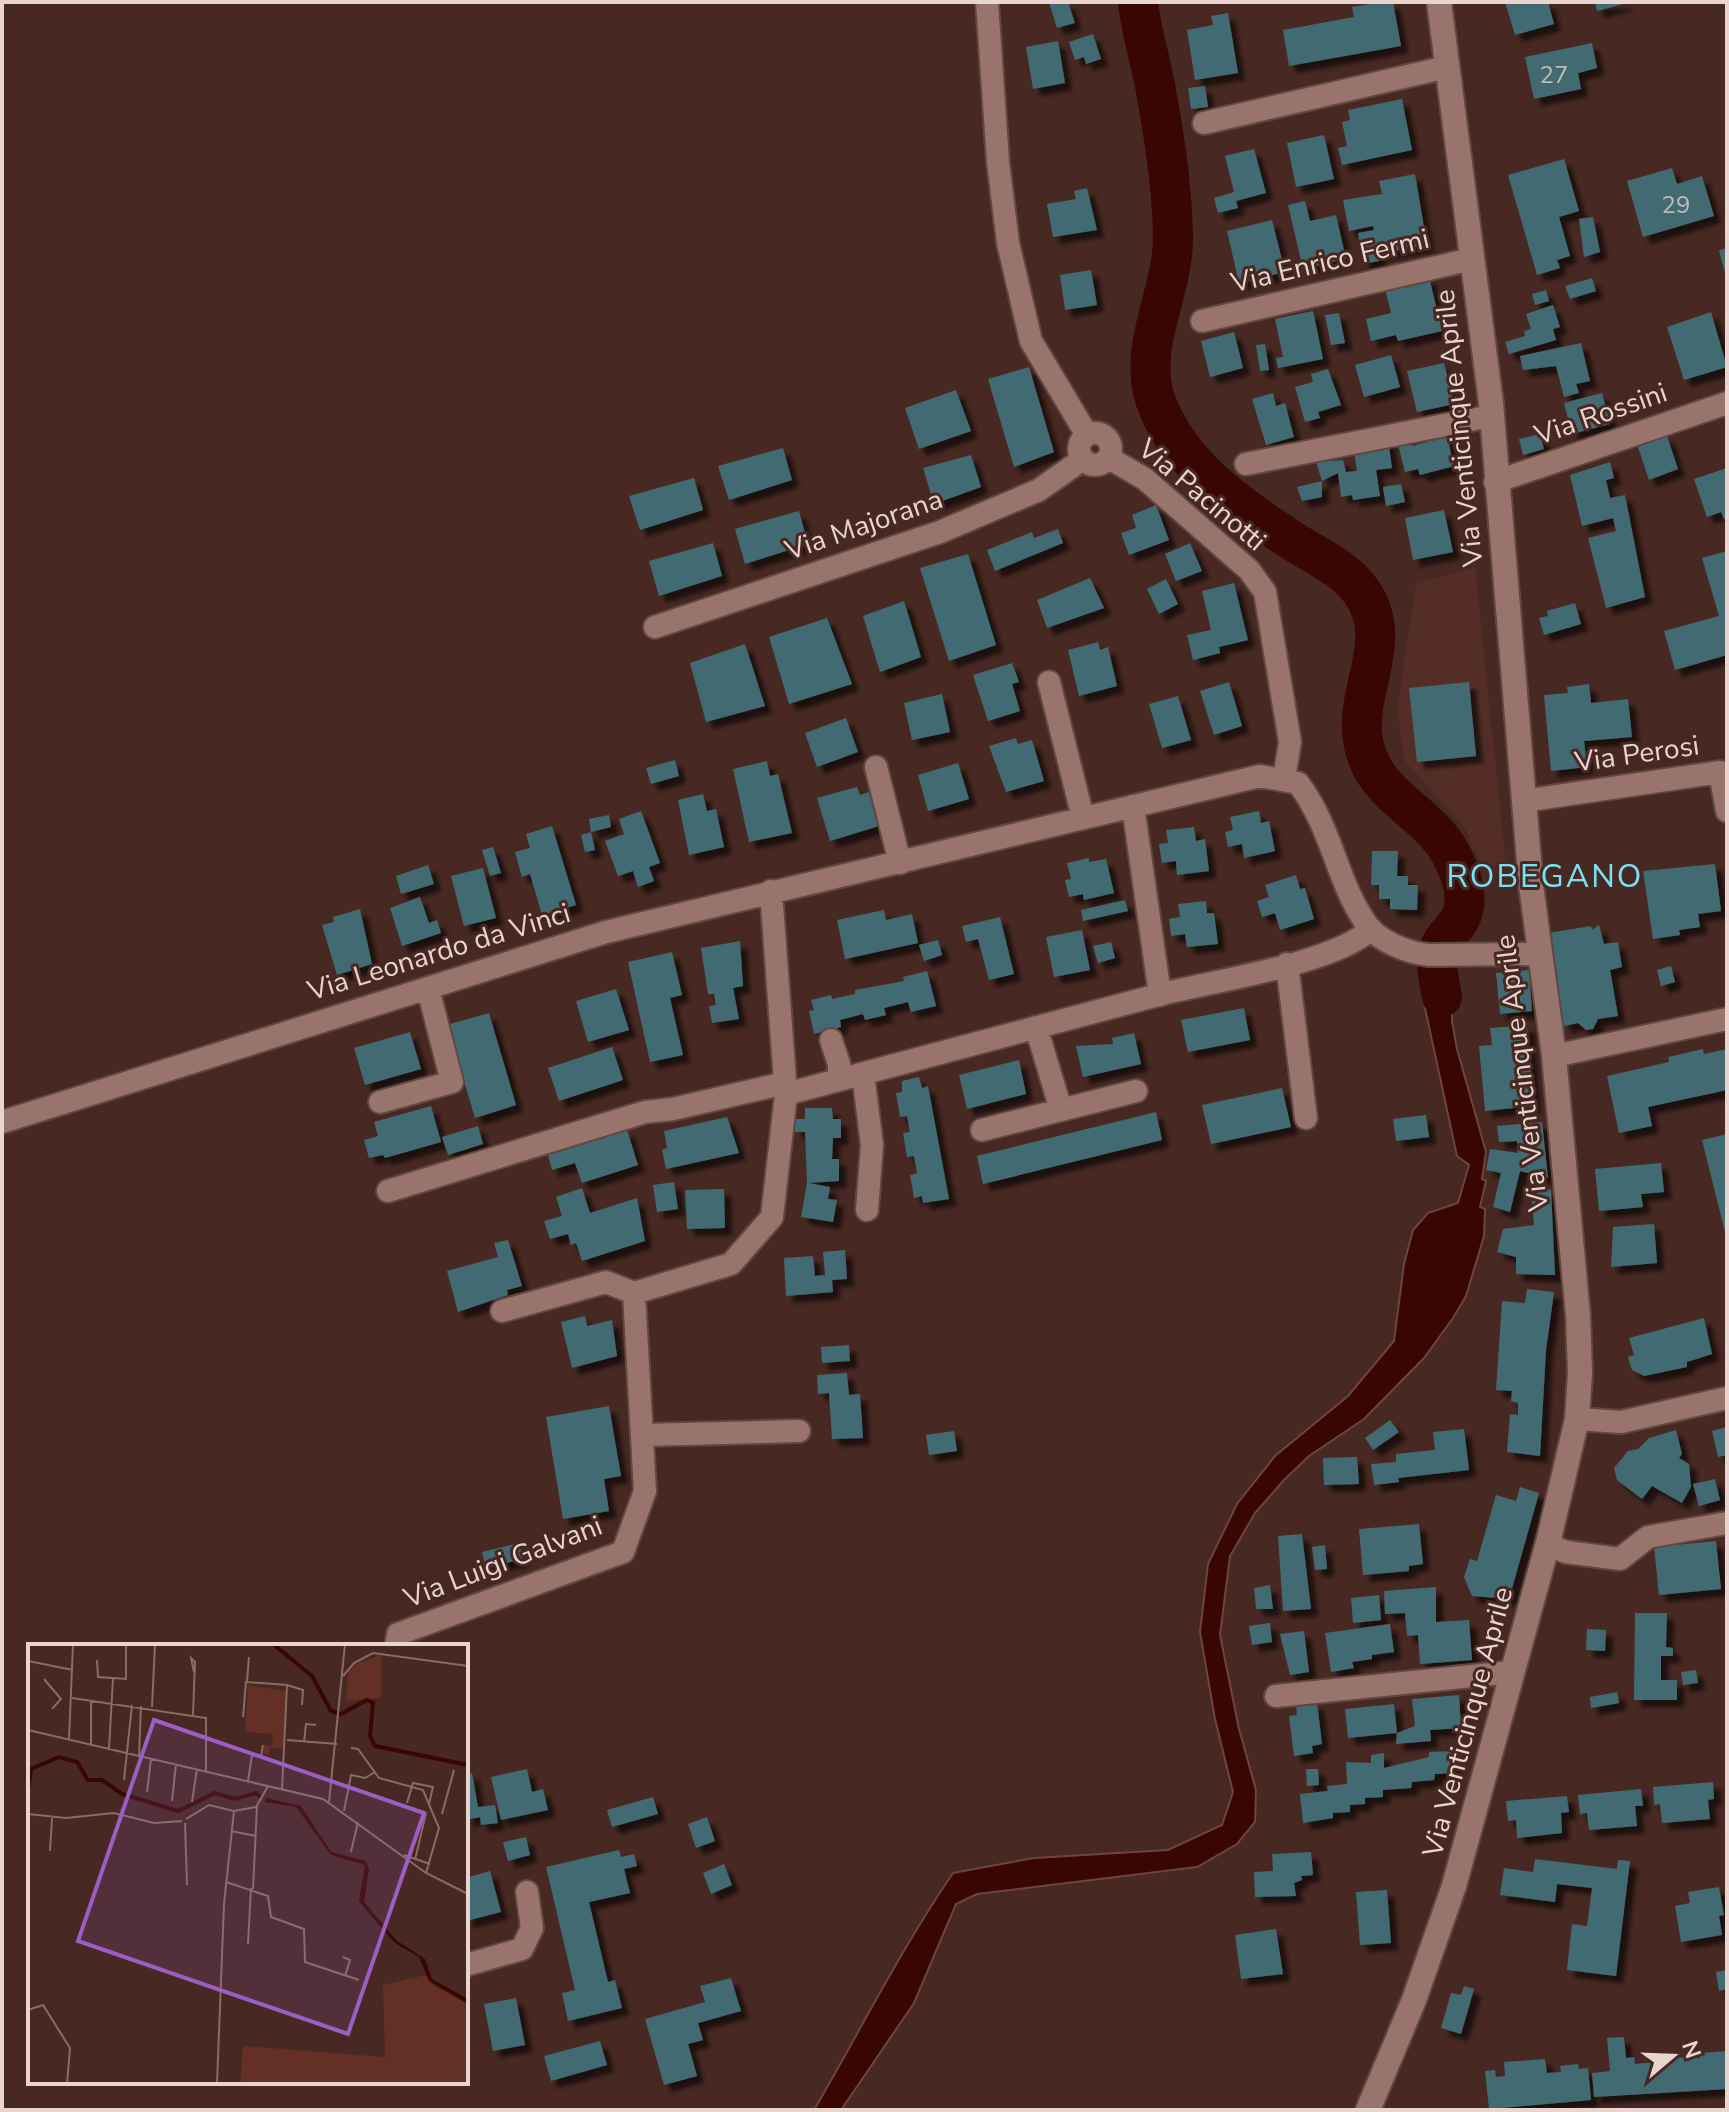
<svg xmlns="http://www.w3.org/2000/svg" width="1729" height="2112" font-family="'Nunito Sans',sans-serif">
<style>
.built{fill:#542e26}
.water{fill:#3a0601;stroke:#6e443f;stroke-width:2}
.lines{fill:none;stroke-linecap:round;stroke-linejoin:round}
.river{stroke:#3a0601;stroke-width:40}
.building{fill:#426b73;filter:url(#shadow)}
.minor-casing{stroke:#614741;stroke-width:26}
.secondary-casing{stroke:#614741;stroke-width:28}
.minor{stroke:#99746c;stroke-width:22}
.secondary{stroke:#99746c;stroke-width:24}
.labels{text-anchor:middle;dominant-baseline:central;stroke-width:6;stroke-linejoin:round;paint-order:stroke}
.number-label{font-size:24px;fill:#bfbab8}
.street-label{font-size:28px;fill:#e9d4cf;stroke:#472822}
.quarter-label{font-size:32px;letter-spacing:2px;fill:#79e1f4;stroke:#472822}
.inset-river{fill:none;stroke:#3a0601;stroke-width:4}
.inset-road{fill:none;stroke:#886d67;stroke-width:2}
.view{fill:#9c5ec4;fill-opacity:0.15;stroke:#9c5ec4;stroke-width:4}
.inset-edge{fill:none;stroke:#e9d4cf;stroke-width:4}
</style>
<defs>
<filter id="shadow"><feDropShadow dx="7" dy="7" stdDeviation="2" flood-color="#0009"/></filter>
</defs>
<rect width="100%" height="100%" fill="#472822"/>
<path class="built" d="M1475 567 1506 866 1483 868 1465 828 1405 761 1397 710 1416 584Z"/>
<path class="water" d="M1437 965 1452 966V1021L1457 1049 1486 1152 1482 1179 1486 1181 1480 1207 1485 1209 1484 1236 1466 1296 1453 1318 1424 1358 1364 1419 1309 1456 1284 1480 1255 1513 1230 1556 1220 1635 1239 1729 1256 1790 1255 1822 1237 1844 1197 1867 977 1894 956 1904 914 2003 841 2110H814C860 2031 901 1949 953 1873L1034 1858 1168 1850 1222 1825 1233 1792 1215 1719 1200 1632 1208 1564 1237 1504 1275 1456 1348 1396 1394 1341 1404 1264 1413 1230 1428 1213 1458 1203 1469 1165 1457 1156 1423 999 1422 970Z"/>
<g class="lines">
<path class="river" d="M1138 2C1141 32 1151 61 1156 91 1165 140 1173 191 1173 241 1172 294 1137 349 1156 402 1180 467 1243 509 1299 545 1321 558 1346 570 1361 591 1394 637 1359 683 1362 732 1367 797 1427 807 1452 856 1460 872 1469 895 1462 914 1458 927 1443 936 1439 949 1434 964 1440 982 1442 997"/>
</g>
<path class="building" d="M1049 2H1068L1075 23 1057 28Z
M1380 2H1393L1401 46 1289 66 1283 30 1354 17 1352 7Z
M1505 2H1548L1554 24 1515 35Z
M1595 2H1627V3L1597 11Z
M1228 13 1238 73 1195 80 1187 30 1213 25 1211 16Z
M1093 34 1101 59 1086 64 1084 57 1075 60 1069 42Z
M1058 41 1065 83 1033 89 1026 47Z
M1592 43 1597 68 1578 73 1581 89 1534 99 1525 57Z
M1205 86 1208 107 1191 109 1188 88Z
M1402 99 1412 150 1342 165 1338 148 1347 146 1342 122 1350 120 1348 110Z
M1324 135 1334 179 1296 187 1287 143Z
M1254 149 1266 193 1236 201 1238 208 1218 213 1214 198 1234 192 1225 156Z
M1564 159 1579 211 1559 217 1570 256 1557 260 1560 268 1537 275 1508 175Z
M1672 168 1677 184 1702 176 1714 216 1643 237 1627 181Z
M1415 174 1427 245 1378 254 1379 261 1363 264 1358 233 1374 230 1373 226 1349 231 1343 200 1382 194 1379 181Z
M1087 188 1097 230 1053 237 1047 204 1076 199 1074 191Z
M1305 201 1310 221 1336 215 1346 259 1303 269 1288 205Z
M1593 217 1600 252 1584 257 1579 219Z
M1272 220 1285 272 1239 283 1227 231Z
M1727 248V277H1726L1719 250Z
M1091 270 1097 305 1065 310 1060 275Z
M1429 277 1442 331 1398 341 1396 335 1371 341 1366 319 1391 313 1385 288Z
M1592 278 1596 291 1570 299 1565 286Z
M1546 290 1549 301 1535 305 1532 294Z
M1553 305 1560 327 1553 329 1556 340 1509 354 1505 342 1525 336 1524 331 1531 329 1526 314Z
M1313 311 1323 359 1278 368 1276 358 1283 357 1275 319Z
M1711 312 1727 367 1684 380 1667 327Z
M1339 313 1345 343 1331 345 1325 315Z
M1234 332 1243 368 1210 377 1201 341Z
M1581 343 1590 381 1576 384 1579 393 1564 397 1556 366 1523 370 1520 356Z
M1265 344 1269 370 1260 371 1256 345Z
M1391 355 1400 387 1364 397 1355 365Z
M1444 363 1454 404 1417 412 1407 371Z
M1029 367 1054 452 1014 467 988 379Z
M1328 369 1341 405 1318 412 1320 418 1305 422 1295 387 1313 382 1311 374Z
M956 390 971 431 919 449 905 408Z
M1273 393 1276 406 1285 403 1294 437 1266 445 1252 399Z
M1602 393 1610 424 1572 434 1564 403Z
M1540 434 1544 449 1523 455 1519 439Z
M1667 436 1678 469 1649 480 1638 447Z
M1409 437 1412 446 1447 437 1454 466 1420 475 1418 469 1405 472 1397 440Z
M1388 439 1392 468 1376 470 1380 496 1353 500 1352 495 1341 497 1338 473 1322 481 1316 462 1343 460 1346 472 1357 471 1353 444Z
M783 448 792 480 729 500 718 466Z
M971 455 981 487 934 504 923 468Z
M1610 462 1614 478 1606 480 1610 498 1625 495 1645 597 1606 608 1588 538 1616 531 1613 518 1582 526 1570 475Z
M1727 468V518L1724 519 1721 512 1707 517 1694 479Z
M694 478 703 510 640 530 629 496Z
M1322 481V497L1302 501 1297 487Z
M1401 484 1405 502 1386 506 1383 487Z
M1156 505 1169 540 1129 555 1121 533 1136 528 1132 515Z
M1444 510 1453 552 1413 560 1405 518Z
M799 511 808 544 745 564 735 529Z
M1058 529 1063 543 995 571 987 550 1032 532 1034 538Z
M713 543 722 576 659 596 649 561Z
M1190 543 1202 571 1176 581 1165 554Z
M1727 551V655L1675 670 1664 631 1719 616 1702 558Z
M968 554 996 645 949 661 920 568Z
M1090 578 1104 608 1047 628 1037 600Z
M1166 579 1178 604 1159 614 1147 589Z
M1234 583 1248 640 1219 647 1220 653 1193 660 1187 635 1211 630 1202 591Z
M904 601 921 657 880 672 863 616Z
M1575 603 1581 624 1544 635 1539 618 1548 616 1547 611Z
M827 618 852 684 789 704 769 637Z
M1098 642 1100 650 1108 647 1117 686 1079 696 1068 650Z
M745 644 765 706 706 722 690 663Z
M1012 663 1019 682 1012 684 1020 711 988 721 973 675Z
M1229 682 1242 726 1214 735 1200 691Z
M1469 682 1476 756 1417 762 1409 688Z
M1589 684 1591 703 1628 699 1632 737 1584 741 1587 767 1551 771 1544 695 1568 693 1567 687Z
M942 694 950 732 912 740 904 703Z
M1178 696 1191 740 1162 748 1149 704Z
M846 718 858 752 817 767 805 733Z
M1016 738 1018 744 1032 740 1044 781 1006 792 989 746Z
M675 760 679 776 651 784 646 768Z
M767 761 770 776 778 774 792 833 749 842 733 769Z
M958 763 969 799 928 811 918 775Z
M857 787 860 795 869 792 879 826 830 841 817 798Z
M703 794 707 811 716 809 724 847 689 855 678 800Z
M641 811 660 863 649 867 654 881 638 887 633 871 618 876 605 841 624 834 619 819Z
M1259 811 1261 823 1269 821 1275 851 1244 858 1242 844 1228 847 1225 832 1233 830 1230 817Z
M609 815 611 827 591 832 589 819Z
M552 826 576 905 542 915 530 874 522 877 515 852 530 848 526 834Z
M1194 827 1196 841 1205 839 1209 871 1177 875 1176 861 1162 863 1159 844 1168 843 1166 830Z
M591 832 595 850 585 852 581 835Z
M493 847 501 873 490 876 482 850Z
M1372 851H1398L1397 876H1408V885H1418L1417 910 1390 909V899H1379V885H1371Z
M1089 858V862L1106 859 1114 893 1084 900 1083 894 1069 897 1065 880 1071 879 1067 863Z
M1715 864 1721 911 1698 914 1700 927 1679 930 1680 935 1653 939 1643 871Z
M428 865 434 884 401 894 396 876Z
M483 868 496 918 464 926 451 876Z
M1296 875 1300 889 1305 888 1314 919 1280 930 1275 913 1262 917 1257 901 1269 897 1265 885Z
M420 897 429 923 437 920 441 933 402 946 390 908Z
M1125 900 1128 911 1083 921 1081 910Z
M1206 901 1207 913H1214L1218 944 1187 947 1185 934 1171 936 1169 919 1180 917 1178 904Z
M360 909 372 964 337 975 322 925 334 922 333 917Z
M884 910 886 920 912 914 918 943 845 959 837 920Z
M1000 917 1014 974 989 980 978 939 966 942 962 926Z
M1599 925 1604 944 1618 942 1622 967 1610 970 1618 1016 1598 1019 1593 1029 1586 1030 1578 1023 1564 1026 1548 933 1591 926 1592 930Z
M1082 930 1090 970 1054 977 1046 937Z
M938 940 942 955 924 961 919 945Z
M740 941 743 986 733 988 739 1019 712 1023 709 1006 716 1005 714 994H708L701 948Z
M1111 942 1115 958 1098 963 1093 946Z
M672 952 682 995 670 998 683 1055 650 1062 628 962Z
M1671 966 1675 982 1661 986 1657 970Z
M1529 970 1532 1011 1500 1014 1496 973Z
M927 971 936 1006 911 1012 908 1002 884 1008 886 1015 865 1020 863 1014 840 1020 841 1027 814 1034 809 1011 814 1010 811 1000 831 995 832 999 855 994V990L904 981 903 977Z
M616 989 629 1030 588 1042 576 1001Z
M1244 1008 1250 1040 1188 1052 1181 1020Z
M489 1013 516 1105 475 1118 447 1025Z
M1527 1025 1534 1106 1485 1111 1479 1046 1492 1045 1490 1028Z
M410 1032 421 1069 365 1085 354 1048Z
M1134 1033 1141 1064 1083 1077 1076 1046 1113 1044 1112 1038Z
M612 1047 623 1080 559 1101 548 1068Z
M1703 1049 1704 1054 1727 1049V1090L1648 1107 1652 1126 1619 1133 1607 1076 1669 1062 1668 1057Z
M1019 1060 1026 1094 967 1109 959 1075Z
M919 1077 922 1088 928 1086 949 1199 923 1203 922 1196 914 1198 910 1175 917 1173 914 1156 907 1157 903 1133 910 1132 907 1116 900 1117 896 1093 902 1092V1081Z
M1282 1088 1291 1127 1211 1144 1202 1105Z
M431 1106 441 1142 385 1158 383 1155 369 1158 364 1140 378 1136 374 1122Z
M805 1108H832L833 1119H841V1138H833L832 1159H839V1181L808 1183 830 1187 828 1199 837 1200 833 1222 801 1217 807 1183 805 1132H795V1119H805Z
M1156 1112 1162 1140 983 1184 977 1156Z
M1426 1115 1429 1137 1396 1141 1393 1119Z
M727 1117 739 1153 666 1169 662 1150 667 1148 664 1131Z
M1542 1122 1548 1178 1520 1171 1510 1212 1493 1207 1501 1173 1486 1170 1490 1149 1518 1153 1517 1141 1499 1142 1497 1126Z
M478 1126 483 1144 448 1155 442 1137Z
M627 1130 638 1165 582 1183 575 1163 552 1170 548 1155Z
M1727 1134V1236H1726L1702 1140Z
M1661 1163 1664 1192 1641 1194 1643 1207 1599 1211 1595 1169Z
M674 1182 678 1209 657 1212 653 1185Z
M582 1188 590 1213 637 1198 645 1241 582 1261 576 1243 571 1245 568 1234 550 1239 544 1221 562 1216 556 1197Z
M724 1189 725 1228 687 1229 685 1190Z
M1551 1189 1555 1275 1516 1274V1257L1497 1252 1503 1229 1534 1225 1531 1191Z
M1654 1224 1657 1263 1611 1267 1613 1227Z
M508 1240 522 1286 507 1290 508 1295 458 1312 447 1271 498 1257 494 1243Z
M845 1250 847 1279 832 1280 833 1292 786 1296 784 1258 813 1256 815 1276 825 1275 823 1252Z
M1527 1289 1554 1292 1546 1350 1540 1456 1507 1452 1510 1414 1518 1415V1403L1511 1401 1512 1391 1496 1390 1502 1301 1525 1303Z
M585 1316 587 1326 612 1320 617 1356 572 1368 561 1322Z
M1704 1318 1712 1354 1687 1362V1367L1644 1376 1632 1370 1628 1357 1634 1355 1629 1338Z
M849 1345 850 1361 822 1363 821 1347Z
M847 1373 849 1395 860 1394 863 1438 832 1439 829 1393 818 1394 817 1375Z
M609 1406 621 1476 604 1479 609 1511 563 1519 546 1417Z
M1390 1420 1399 1432 1373 1450 1365 1438Z
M1727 1427V1455L1718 1457 1712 1431Z
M1464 1429 1469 1470 1398 1478 1399 1482 1374 1485 1371 1464 1396 1462V1454L1435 1450 1433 1432Z
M1676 1430 1682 1454 1679 1458 1689 1464 1691 1487 1682 1503 1652 1486 1642 1499 1617 1480 1614 1468 1628 1451 1638 1449 1649 1438Z
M954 1431 957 1451 929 1455 926 1435Z
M1357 1457 1359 1484 1324 1485 1323 1458Z
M1715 1479 1720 1500 1699 1506 1693 1484Z
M1520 1487 1539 1493 1509 1599 1472 1596 1464 1577 1470 1559 1477 1561 1496 1495 1516 1501Z
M1419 1524 1423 1564 1409 1566V1571L1363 1575 1359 1529Z
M1302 1534 1311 1609 1283 1611 1278 1536Z
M1716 1541 1721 1589 1659 1595 1654 1547Z
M519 1543 523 1559 486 1568 482 1552Z
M1325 1545 1327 1569 1315 1570 1312 1547Z
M1270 1585 1273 1609H1256L1254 1588Z
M1436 1587V1622L1469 1620 1472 1660 1420 1664 1418 1635 1407 1636 1405 1613 1385 1614 1384 1591Z
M1379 1595 1381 1620 1353 1623 1351 1598Z
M1635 1613H1667L1666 1647 1673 1648V1656H1661V1680H1677V1700H1634Z
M1270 1623 1272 1642 1252 1645 1249 1626Z
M1390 1624 1394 1652 1372 1655V1659L1352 1662 1354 1668 1331 1672 1325 1633Z
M1587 1629 1606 1630 1605 1651 1586 1650Z
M1304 1631 1309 1672 1290 1675 1280 1634Z
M1696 1670 1698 1683 1683 1685 1681 1672Z
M1617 1692 1619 1703 1591 1708 1590 1697Z
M1459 1695 1461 1728 1430 1730 1431 1741 1396 1744 1397 1733 1415 1726 1412 1699Z
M1317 1703 1322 1744 1312 1746 1313 1753 1294 1756 1289 1716 1297 1715 1296 1706Z
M1394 1704 1397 1733 1348 1738 1345 1709Z
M1454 1751 1455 1773 1435 1774 1434 1780 1412 1782 1411 1788 1383 1790V1797L1365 1798V1804L1350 1805V1812L1333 1813V1818L1303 1823 1300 1794 1328 1791 1327 1786 1347 1784 1346 1762 1371 1763V1755L1384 1753V1768L1429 1757V1752Z
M527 1769 532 1792 543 1789 548 1810 501 1820 491 1777Z
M1306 1769H1318L1319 1785 1307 1786Z
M472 1773 478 1807 495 1805 498 1823 481 1825 480 1817 466 1820V1774Z
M1713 1782 1714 1799 1708 1800 1710 1819 1662 1823 1660 1804 1654 1805 1653 1787Z
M1641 1789 1643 1806H1635L1637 1826 1589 1830 1587 1813 1580 1814 1578 1795Z
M1567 1796 1569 1812 1561 1813 1562 1833 1517 1838 1516 1820 1508 1821 1506 1801Z
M653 1797 658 1814 612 1827 607 1810Z
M707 1817 715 1841 696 1848 688 1824Z
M526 1837 530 1855 508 1861 503 1842Z
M619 1850 621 1857 634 1854 637 1866 624 1869 630 1893 589 1902 608 1982 615 1980 622 2008 568 2021 562 1993 575 1990 546 1867Z
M1311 1852 1313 1875 1301 1876 1302 1880 1294 1883 1296 1896 1255 1897 1254 1872 1273 1871 1272 1854Z
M1535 1859 1617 1869 1618 1860 1630 1861 1616 1976 1567 1970 1572 1924 1587 1926 1592 1888 1557 1884 1555 1902 1500 1895 1504 1868 1533 1872Z
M724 1864 732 1885 711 1894 703 1873Z
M490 1871 501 1912 466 1921V1878Z
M1719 1887 1724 1915 1719 1916 1722 1935 1681 1942 1675 1906 1690 1903 1688 1892Z
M1387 1890 1391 1943 1360 1945 1356 1892Z
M1276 1929 1283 1974 1241 1979 1235 1935Z
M1727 1970V1989L1719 1991 1716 1972Z
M731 1978 741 2011 698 2023 703 2040 688 2044 697 2076 664 2085 645 2019 705 2002 700 1986Z
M1464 1986 1474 1989 1461 2034 1441 2028 1451 1993 1461 1995Z
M516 1998 525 2045 493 2051 484 2004Z
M1624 2037 1626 2058 1634 2057 1635 2064 1656 2062V2057L1700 2058V2053L1727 2051V2089L1594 2097 1592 2073 1610 2071 1607 2038Z
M600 2041 607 2065 551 2081 544 2056Z
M1545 2059 1547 2073 1561 2072 1560 2066 1578 2064 1579 2069 1588 2068 1591 2100 1489 2109 1485 2071 1495 2070 1496 2077 1505 2076 1504 2062Z"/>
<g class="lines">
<defs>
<path id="minor" d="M987 2 998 162 1008 243 1031 341 1087 435
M1204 123 1447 67
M1202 321 1472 259
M1079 449a16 16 0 1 1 32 0a16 16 0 1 1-32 0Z
M1109 458 1145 479 1249 570 1265 592 1290 742 1284 779
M1246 464 1491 416
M1495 482 1727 403
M655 627 940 532 1039 490 1083 459
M1049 682 1083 818
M876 767 900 863
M1523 801 1720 772 1727 811
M1133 806 1160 995
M1287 964 1306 1118
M1036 1027 1061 1110
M831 1040 839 1064V1080
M1554 1056 1727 1019
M863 1074 872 1145 867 1210
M786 1094C910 1062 1034 1027 1158 995 1212 981 1334 964 1371 929
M380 1102 452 1082 428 989
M2 1122 606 932 1260 776 1298 783C1332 828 1336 879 1365 922 1377 941 1408 953 1429 955L1538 954
M982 1130 1136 1091
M388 1191 645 1112 673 1109 785 1083
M502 1311 606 1282 634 1293
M1577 1419 1621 1422 1727 1398
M643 1435 799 1431
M1547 1544 1566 1552 1620 1559 1648 1537 1727 1523
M396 1646 398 1634 623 1552 645 1491 634 1293 731 1264 772 1217 786 1094 771 891
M1276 1696 1511 1672
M466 1965 522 1949 532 1928 527 1892"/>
<path id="secondary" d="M1368 2110 1414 2000 1454 1886 1549 1539 1577 1419 1580 1373 1578 1315 1554 1056 1531 885 1491 403 1439 2"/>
</defs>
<use href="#minor" class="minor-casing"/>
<use href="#secondary" class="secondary-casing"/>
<use href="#minor" class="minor"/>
<use href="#secondary" class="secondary"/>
</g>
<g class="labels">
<g class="number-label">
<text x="1554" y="75">27</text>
<text x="1676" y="205">29</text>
</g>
<g class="street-label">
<text transform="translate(1330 261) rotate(-13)">Via Enrico Fermi</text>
<text transform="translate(1601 414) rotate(-19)">Via Rossini</text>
<text transform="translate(1459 428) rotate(-96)">Via Venticinque Aprile</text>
<text transform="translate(1202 495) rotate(40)">Via Pacinotti</text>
<text transform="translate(864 525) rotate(-19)">Via Majorana</text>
<text transform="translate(1637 754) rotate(-8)">Via Perosi</text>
<text transform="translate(439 952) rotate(-17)">Via Leonardo da Vinci</text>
<text transform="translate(1522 1073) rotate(-97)">Via Venticinque Aprile</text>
<text transform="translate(503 1562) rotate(-21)">Via Luigi Galvani</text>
<text transform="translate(1468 1722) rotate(-75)">Via Venticinque Aprile</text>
</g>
<g class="quarter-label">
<text x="1545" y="876">ROBEGANO</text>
</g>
</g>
<g transform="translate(28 1644)">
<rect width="440" height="440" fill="#472822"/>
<path d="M353 11V54L318 57 320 28 328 20ZM220 41 258 47 255 105 242 104 241 111 235 110 236 101 244 102 245 90 217 88ZM398 331 406 342 440 360V440H212L215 402 357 413 355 341Z" fill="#642f24"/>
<path d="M238 154 273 162 303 208 338 217 341 226 336 258 368 296 397 315 404 335 440 355V360L401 337 391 313 367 299 338 266 331 257 337 221 303 211 268 163 237 158Z" fill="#3a0601"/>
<path class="inset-river" d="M245 0 284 32 303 67 313 70 339 56 345 59 342 92 347 102 440 121M0 146 3 125 31 113 49 118 60 136H74L94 150 150 167 187 149 207 155 228 149 234 154"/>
<path class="inset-road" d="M69 16 70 33 85 34M0 17 45 26M315 32 326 19 345 9 440 22M16 35 33 55 24 65M219 37 221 13M259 41 275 46 274 61M44 54 178 74V127M63 57V102M124 63 127 0M165 71 167 18 163 14 166 28M215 73 218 38 259 41 254 145M0 86 295 155 398 229 440 250M41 95 45 0M259 96 309 100M276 98 278 80 288 81M323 104 330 105 351 134 395 146 411 184 398 229M81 105 85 34 98 35V0M111 113 113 62M96 136 104 61M220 137 224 111 233 112 235 101M119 148 123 115M144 157 148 120M164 158 169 125M301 158 317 0M379 159 385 139 405 143 401 160M316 167 323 131 337 134 347 128M0 170 38 174 86 169 126 179 154 177M414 170 426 126M158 175 181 161 206 167 228 163 240 142M157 179 159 241M203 187 228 192M22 207 24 174M323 208 330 178M376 211 402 220M387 216 398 169M198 238 240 252 243 273 276 285 277 318 331 336M225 245 229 162M220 300 223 244M315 313 322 316 317 332M0 366 15 361 42 404 39 440M189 440 196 260 206 167"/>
<path class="view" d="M126 76 396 169 320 390 50 297Z"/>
<rect width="440" height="440" class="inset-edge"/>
</g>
<rect width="1729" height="2112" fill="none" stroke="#e9d4cf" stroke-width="8"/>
<g transform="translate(1673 2056) rotate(71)" stroke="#472822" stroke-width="6" paint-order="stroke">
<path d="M0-6L14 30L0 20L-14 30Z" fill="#e9d4cf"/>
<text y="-12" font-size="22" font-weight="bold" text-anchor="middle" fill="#e9d4cf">N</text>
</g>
</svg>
